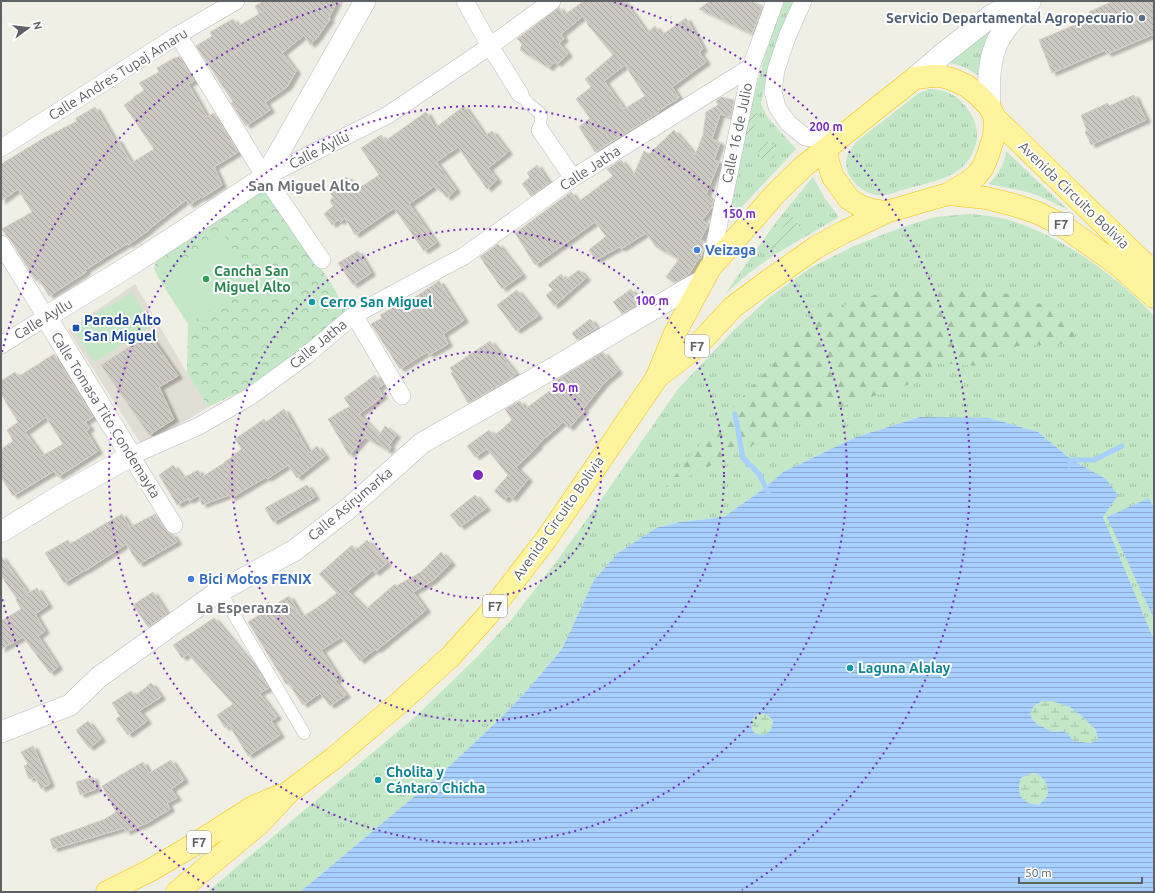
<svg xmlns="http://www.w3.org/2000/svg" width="1155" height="893" font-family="Ubuntu,sans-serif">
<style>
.education{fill:#e0ded4}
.grass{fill:url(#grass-tufts)}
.forest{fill:url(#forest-firs)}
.wetland{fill:url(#wetland-marsh)}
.park{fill:url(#park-crowns)}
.garden{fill:url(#garden-furrows)}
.pitch{fill:#c3e7c7}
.water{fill:url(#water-rules);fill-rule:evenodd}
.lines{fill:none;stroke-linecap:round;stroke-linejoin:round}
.stream{stroke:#a7cfff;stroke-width:5}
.building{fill:url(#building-back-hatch);stroke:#d5d1c4;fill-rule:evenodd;filter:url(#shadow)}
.pedestrian-casing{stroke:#b8bbc0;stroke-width:13}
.minor-casing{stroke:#b8bbc0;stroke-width:18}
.tertiary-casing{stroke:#b8bbc0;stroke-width:22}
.secondary-casing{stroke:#b9bcc2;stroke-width:23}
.trunk-casing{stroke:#f6c300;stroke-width:23}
.pedestrian{stroke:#fff;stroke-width:12}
.minor{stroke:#fff;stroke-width:17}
.tertiary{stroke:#fff;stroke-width:21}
.secondary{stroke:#fff;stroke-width:22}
.trunk{stroke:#fef49e;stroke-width:22}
.ring{fill:none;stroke:#7b2cbf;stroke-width:2;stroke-dasharray:2 4}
.service-dot{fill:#5c6f8a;stroke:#fff;stroke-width:1.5}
.shop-dot{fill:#3f7fe0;stroke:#fff;stroke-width:1.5}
.leisure-dot{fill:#2e9e5b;stroke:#fff;stroke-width:1.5}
.culture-dot{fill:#0f9aa8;stroke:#fff;stroke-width:1.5}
.transit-dot{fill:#1a4fb4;stroke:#fff;stroke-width:1.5}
.labels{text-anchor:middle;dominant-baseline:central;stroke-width:4;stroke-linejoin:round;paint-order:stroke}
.shield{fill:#fff;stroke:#8e9094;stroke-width:1}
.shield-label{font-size:13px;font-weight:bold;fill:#5e6166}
.service-label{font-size:14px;font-weight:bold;fill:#4e5e75;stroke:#fff;text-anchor:end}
.street-label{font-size:14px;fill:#5e6166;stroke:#fff}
.shop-label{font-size:14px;font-weight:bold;fill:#366cbe;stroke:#fff;text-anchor:start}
.leisure-label{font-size:14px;font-weight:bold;fill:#27864d;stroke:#fff;text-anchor:start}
.culture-label{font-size:14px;font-weight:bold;fill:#0d838f;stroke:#fff;text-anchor:start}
.transit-label{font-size:14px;font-weight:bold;fill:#164399;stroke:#fff;text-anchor:start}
.neighbourhood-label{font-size:15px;font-weight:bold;fill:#6f7278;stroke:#fff}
.centre{fill:#7b2cbf;stroke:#fff;stroke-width:2}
.ring-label{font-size:12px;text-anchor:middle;font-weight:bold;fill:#7b2cbf;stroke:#fff;stroke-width:4;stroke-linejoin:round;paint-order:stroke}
</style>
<defs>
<pattern id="grass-tufts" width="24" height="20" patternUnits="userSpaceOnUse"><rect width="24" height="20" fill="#c3e7c7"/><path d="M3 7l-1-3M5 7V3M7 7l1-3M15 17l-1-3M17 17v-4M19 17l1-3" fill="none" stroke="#a2bfa5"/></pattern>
<pattern id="forest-firs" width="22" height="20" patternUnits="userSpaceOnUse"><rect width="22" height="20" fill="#c3e7c7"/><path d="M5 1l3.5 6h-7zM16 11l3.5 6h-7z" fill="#a2bfa5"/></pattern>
<pattern id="wetland-marsh" width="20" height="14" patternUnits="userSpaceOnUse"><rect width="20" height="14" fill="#c3e7c7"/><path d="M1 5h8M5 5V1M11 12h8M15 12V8" fill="none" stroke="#a2bfa5"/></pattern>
<pattern id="park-crowns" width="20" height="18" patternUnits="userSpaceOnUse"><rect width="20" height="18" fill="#c3e7c7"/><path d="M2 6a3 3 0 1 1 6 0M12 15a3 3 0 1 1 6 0" fill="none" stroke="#a2bfa5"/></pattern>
<pattern id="garden-furrows" width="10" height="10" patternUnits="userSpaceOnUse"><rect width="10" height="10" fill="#c3e7c7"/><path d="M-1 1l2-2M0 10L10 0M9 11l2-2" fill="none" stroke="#a2bfa5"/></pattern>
<pattern id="water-rules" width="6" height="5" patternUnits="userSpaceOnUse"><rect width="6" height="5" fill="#a7cfff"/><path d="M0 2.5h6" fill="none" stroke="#8babd2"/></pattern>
<pattern id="building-back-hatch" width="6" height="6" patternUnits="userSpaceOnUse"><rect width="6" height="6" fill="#ccc9c3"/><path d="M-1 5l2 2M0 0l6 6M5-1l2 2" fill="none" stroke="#a9a7a2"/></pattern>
<filter id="shadow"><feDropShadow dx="4.5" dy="2.5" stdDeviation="1" flood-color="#0004"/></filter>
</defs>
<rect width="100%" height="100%" fill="#f0efe6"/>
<path class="education" d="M135 284 187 373 208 407 143 447 68 330Z"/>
<path class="grass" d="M783 1H796L774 52 767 73 761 104 768 118 796 149 739 210 731 204 753 99 768 45Z
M999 24 985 53 978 71 980 77C970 69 961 65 949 63Z
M929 89C949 89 961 98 971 114 977 123 979 137 975 147 965 177 936 181 909 188 901 190 890 195 882 195 864 196 845 179 846 161 847 153 852 148 856 142L919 93Z
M1006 151 1008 153 1067 209 1041 197 1027 192 989 184C999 172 1004 167 1006 151Z
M813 177 824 197 839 217 774 255 749 273 725 294 776 222Z
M969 214C981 215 994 216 1005 219 1056 232 1119 277 1154 316V640L1103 517 1117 495 1106 479 1072 460 1038 432 989 418 920 417 856 437 783 472 766 487 724 517 680 522 656 528 618 553 594 580 562 649 530 687 503 716 441 774 300 892H207L415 717 479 655 512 619 553 566 598 504 678 389 733 331 770 297 810 268 854 246 900 228 935 217Z"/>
<path class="forest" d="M942 289 1004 293 1061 310 1078 343 1017 346 977 366 937 363 913 383 805 419 665 488 716 425 788 348 811 322 851 302 891 290Z"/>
<path class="wetland" d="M1042 701H1052L1070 707 1084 718 1096 730 1098 740 1090 743 1073 741 1068 734 1063 731 1053 732 1037 724 1032 719 1030 713 1034 706Z
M751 724a11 11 0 1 1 22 0a11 11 0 1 1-22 0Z
M1035 773C1046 778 1048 784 1048 795L1039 805 1028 803 1020 796 1019 785 1021 778 1030 774Z"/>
<path class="park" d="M268 187 332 285 343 304 346 311 345 315 298 355 248 388 208 407 187 373 188 324 158 277C155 271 152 267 157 261Z"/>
<path class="garden" d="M751 107 760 117 744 142Z
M758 151a9 9 0 1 1 18 0a9 9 0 1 1-18 0Z
M792 215 801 229 762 255Z"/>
<path class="pitch" d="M224 235 254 282 188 324 158 277Z
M132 292 152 326 94 362 73 329Z"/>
<path class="water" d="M920 417 989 418 1038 432 1072 460 1106 479 1118 495 1103 517 1154 640V892H300L441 774 503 716 530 687 562 649 594 580 618 553 656 528 680 522 724 517 766 487 783 472 856 437ZM1042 701H1052L1070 707 1084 718 1096 730 1098 740 1090 743 1073 741 1068 734 1063 731 1053 732 1037 724 1032 719 1030 713 1034 706ZM761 713 768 715 773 721C773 732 765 738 755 733 748 726 750 716 761 713ZM1035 773C1045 778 1048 784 1048 795L1039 805 1028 803 1020 796 1019 785 1021 778 1030 774Z
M1149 498 1154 508V619L1107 517Z"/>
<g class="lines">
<path class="stream" d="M735 414 743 458 759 474 768 492
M1069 465 1072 460H1094L1122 446"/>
</g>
<path class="building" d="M263 1H337L328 19H330L316 39 310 45 304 35 282 53 296 71 287 87 265 102 270 110 246 126 231 103 233 102 196 46 212 36 210 32 233 19 238 26 259 14 255 6Z
M584 1H624L647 33 655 26 662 35 686 18 703 49 699 52 706 62 672 87 679 98 658 111 659 112 595 152 579 127 590 118 576 99 591 87 585 79 613 55 588 25 583 16 561 34 564 39 559 43 568 54 557 64 554 62 549 68 520 50 522 44 517 39 559 7 564 15ZM625 65 645 96 624 109 604 81Z
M710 1H752L762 8 752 34 699 9Z
M1113 1H1154V34L1107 54 1105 50 1052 73 1039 40 1091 18 1089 12Z
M179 56 194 81 188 84 207 117 214 113 238 152 214 167 222 185 202 198 201 197 189 205 186 200 149 229V230L128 245V243L85 270 86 272 49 296 39 279 36 281 10 239 6 235 2 229 32 212 18 189 1 201V164L44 138 77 121 76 118 95 107 115 141 117 139 131 163 154 149 124 105 134 98V97L144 90 139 83 159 72 157 68 176 57 177 58Z
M1134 95 1146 120 1091 145 1085 132 1087 131 1081 115 1108 103 1109 106Z
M721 97 734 100 731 117 720 114 712 139 720 143 714 160 719 162 706 194 713 202 712 207 702 220 708 225 700 240 705 242 701 258H699L688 275 674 283 666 277 679 259 656 247 646 233 621 249 619 247 596 260 589 250 606 236 595 222 535 265 515 233 571 192 578 202 613 176 607 169 621 160 633 176 644 151 649 154 674 130 695 155 703 135 706 112 718 105 716 101Z
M464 106 485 136 492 131 508 152 488 168 497 180 487 189 458 147 436 162 456 190 447 198 439 189 437 190 434 186 409 204 436 243 424 251 394 208 355 235 345 218 340 222 338 220 332 225 324 214 333 206 330 201 333 197 328 189 347 177 356 190 379 175 361 148 381 135 385 141 426 112 435 128Z
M537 165 549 183 531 196 522 184 530 177 527 173Z
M498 244 522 275 502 289 480 257Z
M358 251 371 273 353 285 338 263Z
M579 270 586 278 554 306 546 295 553 290 548 285 561 274 565 280Z
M439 281 464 320 443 334 448 344 429 355 427 352 400 369 371 324 382 318 380 315 395 306 397 309Z
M631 289 640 302 622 314 613 302Z
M517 290 538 316 516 331 497 305Z
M590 319 597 328 577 340 572 333Z
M149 334 178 376 159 387 174 419 149 435 101 365Z
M490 341 516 374 510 379 468 403 451 373 453 372 450 368Z
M603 352 618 371 604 383 583 409 584 411 569 428 563 422 537 445 538 446 516 467 528 479 512 499 509 496 504 500 494 491 509 474 508 475 487 449 475 457 467 446 489 430 494 436 512 420 505 409 520 401 525 409 551 390 550 389 556 385 553 382Z
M54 354 93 417 85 422 90 428 86 431 98 451 58 477 54 471 13 496 1 477V449L13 441 7 430 18 422 1 394V381L15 372 18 377ZM46 417 63 444 42 456 25 432Z
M375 375 383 385 378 388 383 396 359 414 379 435 385 426 396 435 389 445 391 447 388 451 365 437 349 455 328 419 350 406 344 398Z
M284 409 309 453 317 446 325 456 297 478 288 465 267 479 266 477 231 498 229 495 202 505 199 495 189 501 188 499 177 505 159 475 173 465 183 478 198 470 202 477 224 463V462L235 455 234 454 242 449 235 439 264 419 266 422Z
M307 485 315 497 273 522 265 508Z
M475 495 486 508 460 527 450 515Z
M122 514 130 527 155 514 166 530 169 534 173 535 177 542 139 564 126 544 85 571V570L64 583 45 553 68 540 70 544Z
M367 540 387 563 375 573 373 570 348 591 366 609 395 584 396 586 421 572 441 552 451 563 432 581 413 592 426 610 377 650 375 649 360 661 341 637 321 650 339 678 335 681 346 695 330 706 320 693 303 705 289 684H286L248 622 289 596 301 616 302 617 318 607 337 593 319 574 352 545 356 550Z
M1 556 28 593 37 588 48 605 35 614 45 631 38 636 58 667 50 673 23 637 1 649V621L21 609 16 600 17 599 1 576Z
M153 592 167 614 148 627 133 605Z
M214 618 258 671 269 688 259 693 277 717 271 721 280 735 248 756 229 725 225 728 217 715 233 704 188 654 182 658 173 645Z
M151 683 161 697 139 711 147 721 128 735 116 719 120 716 112 703 131 691 135 696Z
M88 721 101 739 89 748 76 730Z
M33 746 50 784 41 789 35 777 29 779 24 766 28 764 21 752Z
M171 760 184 780 171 789 177 798 167 803 170 809 147 823 126 832 124 828 53 849 50 839 105 819 116 812 102 786 143 762 149 773Z
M93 777 96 789 80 795 76 782Z"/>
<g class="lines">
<defs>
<path id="pedestrian" d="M520 94 529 104 541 114 540 130
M220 591 304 733"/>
<path id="minor" d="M465 1 490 46 520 94
M803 1 787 37 776 70 773 91 777 107 788 123 805 137 820 139 836 141
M178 35 265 177 322 260
M540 130 573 178
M1 148 178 35 236 1
M265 177 388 115 490 46 552 1
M1 244 46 317 1 345
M710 268 722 208 751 67 775 1
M354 315 402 396
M174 525 131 456 199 426 251 396 307 355 354 315 464 256 573 178 751 67"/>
<path id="tertiary" d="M1 532 61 495 131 456 46 317 137 261 265 177 365 1
M1 732 70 705 99 677 215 594 295 550 349 508 422 443 557 366 682 292 704 280"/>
<path id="secondary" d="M915 78 943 54 991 16 1018 1
M989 106C989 86 988 64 996 45 1003 28 1018 15 1030 1"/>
<path id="trunk" d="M995 118 1154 273
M948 194 986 198 1014 205 1038 213 1062 225 1118 265 1154 297
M656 378 695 348 733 307 768 281 815 248 844 232 886 212
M107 892 151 870 200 841 253 807 282 795
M177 892 260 823 290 791 334 758 399 703 450 657 487 616 547 538 656 379 675 333 710 268 777 192 804 166 915 78 933 76H941L954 80 967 86 978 95 989 106 995 118 994 136 988 155 983 167 977 175 968 182 948 194 886 212 873 210 862 207 849 199 833 177 828 162 827 148"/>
</defs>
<use href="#pedestrian" class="pedestrian-casing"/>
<use href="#minor" class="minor-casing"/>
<use href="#tertiary" class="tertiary-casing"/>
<use href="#secondary" class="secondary-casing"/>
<use href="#trunk" class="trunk-casing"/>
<use href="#pedestrian" class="pedestrian"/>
<use href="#minor" class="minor"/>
<use href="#tertiary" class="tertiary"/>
<use href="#secondary" class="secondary"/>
<use href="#trunk" class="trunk"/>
</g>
<g class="ring">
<circle cx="478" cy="475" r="123"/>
<circle cx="478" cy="475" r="246"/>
<circle cx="478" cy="475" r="369"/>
<path d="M214 890A492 492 0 0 1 2 598M2 352A492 492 0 0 1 342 2M614 2A492 492 0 0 1 742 890"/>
</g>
<circle class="service-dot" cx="1142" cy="18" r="4"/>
<g class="shop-dot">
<circle cx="697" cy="250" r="4"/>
<circle cx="191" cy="579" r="4"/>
</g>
<circle class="leisure-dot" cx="206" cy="279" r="4"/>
<g class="culture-dot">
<circle cx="312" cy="302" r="4"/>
<circle cx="850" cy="668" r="4"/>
<circle cx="378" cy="780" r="4"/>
</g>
<rect class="transit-dot" x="72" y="324" width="8" height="8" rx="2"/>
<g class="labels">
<g class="shield">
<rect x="1049" y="213" width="24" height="22" rx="3"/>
<rect x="685" y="335" width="24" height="22" rx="3"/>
<rect x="483" y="595" width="24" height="22" rx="3"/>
<rect x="187" y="831" width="24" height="22" rx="3"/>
</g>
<g class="shield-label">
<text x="1061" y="224">F7</text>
<text x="697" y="346">F7</text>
<text x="495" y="606">F7</text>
<text x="199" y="842">F7</text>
</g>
<g class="service-label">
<text x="1134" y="18">Servicio Departamental Agropecuario</text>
</g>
<g class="street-label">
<text transform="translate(118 74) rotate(-32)">Calle Andres Tupaj Amaru</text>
<text transform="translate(737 133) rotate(-78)">Calle 16 de Julio</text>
<text transform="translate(319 150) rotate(-27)">Calle Ayllu</text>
<text transform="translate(590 168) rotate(-33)">Calle Jatha</text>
<text transform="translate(1074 195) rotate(44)">Avenida Circuito Bolivia</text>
<text transform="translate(43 319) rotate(-31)">Calle Ayllu</text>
<text transform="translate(318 344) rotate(-39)">Calle Jatha</text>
<text transform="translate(106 415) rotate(58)">Calle Tomasa Tito Condemayta</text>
<text transform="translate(350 504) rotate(-40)">Calle Asirumarka</text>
<text transform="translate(558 518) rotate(-55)">Avenida Circuito Bolivia</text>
</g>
<g class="shop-label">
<text x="705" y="250">Veizaga</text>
<text x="199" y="579">Bici Motos FENIX</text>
</g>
<g class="leisure-label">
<text x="214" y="271">Cancha San<tspan x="214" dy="16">Miguel Alto</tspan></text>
</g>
<g class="culture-label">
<text x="320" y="302">Cerro San Miguel</text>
<text x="858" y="668">Laguna Alalay</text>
<text x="386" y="772">Cholita y<tspan x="386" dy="16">Cántaro Chicha</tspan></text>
</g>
<g class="transit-label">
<text x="84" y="320">Parada Alto<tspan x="84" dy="16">San Miguel</tspan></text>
</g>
<g class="neighbourhood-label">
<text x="304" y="185">San Miguel Alto</text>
<text x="243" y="607">La Esperanza</text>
</g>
</g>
<circle cx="478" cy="475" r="6" class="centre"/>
<g class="ring-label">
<text x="826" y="131">200 m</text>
<text x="739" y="218">150 m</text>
<text x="652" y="305">100 m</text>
<text x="565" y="392">50 m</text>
</g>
<rect width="1155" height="893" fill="none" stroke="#5e6166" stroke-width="4"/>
<g transform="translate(28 28) rotate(75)" stroke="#ffffff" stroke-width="3" paint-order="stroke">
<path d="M0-3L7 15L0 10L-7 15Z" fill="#5e6166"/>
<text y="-6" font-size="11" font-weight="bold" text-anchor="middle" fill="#5e6166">N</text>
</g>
<path d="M1019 877v6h123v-6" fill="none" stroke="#5e6166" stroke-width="2"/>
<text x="1025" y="877" font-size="12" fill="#5e6166" stroke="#ffffff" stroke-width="3" paint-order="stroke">50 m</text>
</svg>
